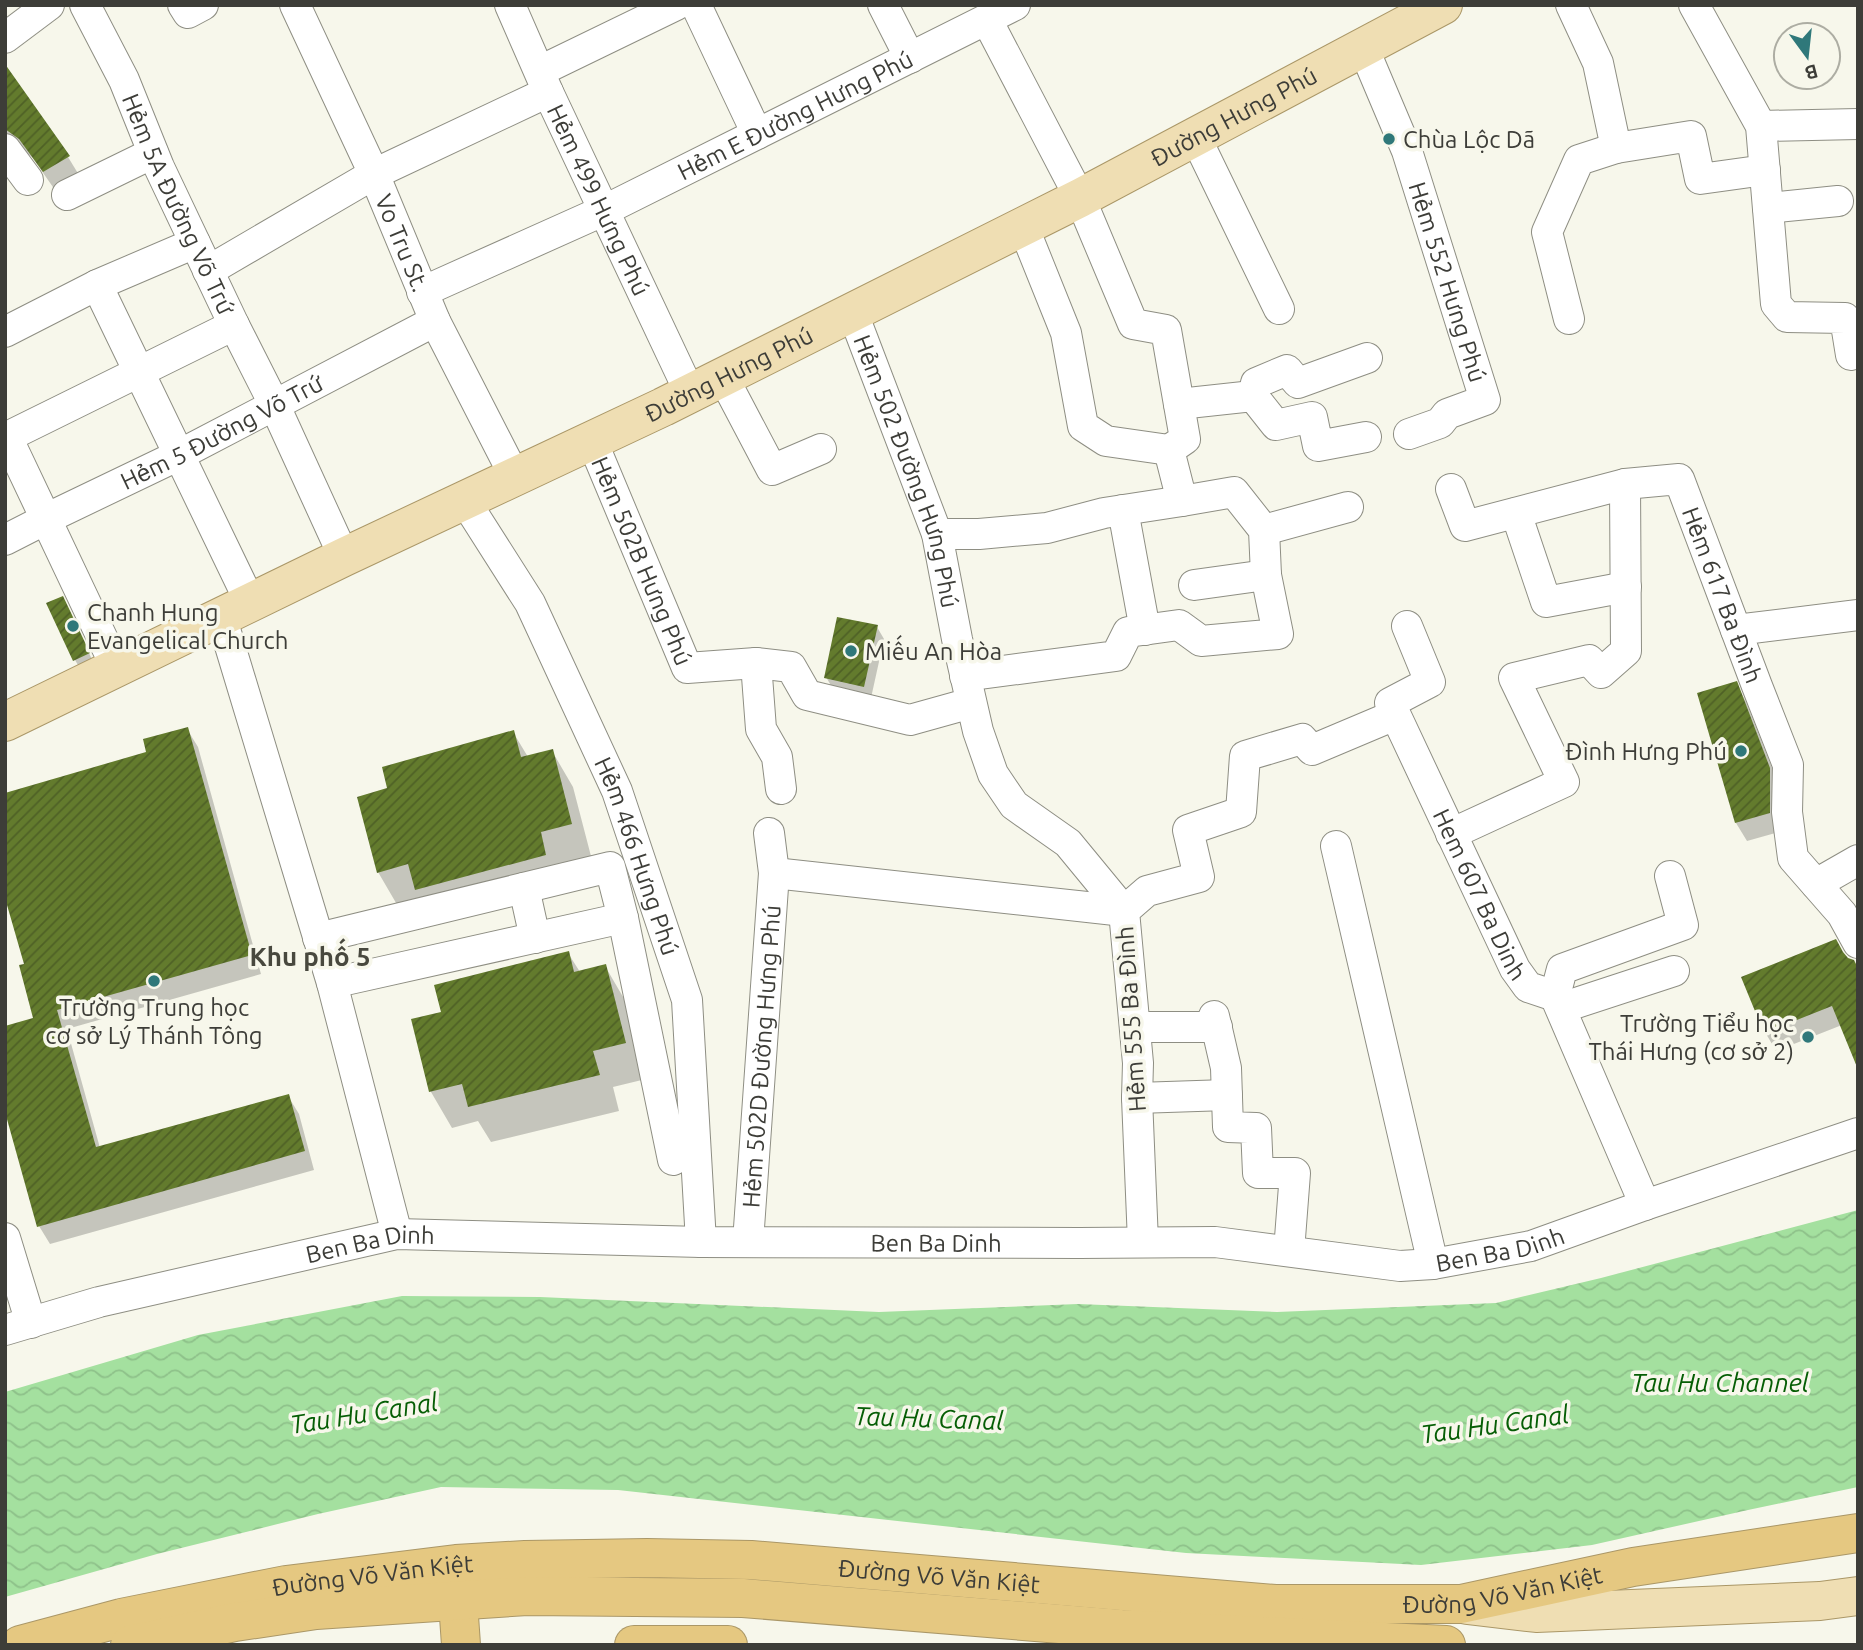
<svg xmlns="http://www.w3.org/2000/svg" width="1863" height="1650" font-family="Ubuntu,sans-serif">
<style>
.water{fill:url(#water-waves)}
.shadow{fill:#0003}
.building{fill:url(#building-hatch)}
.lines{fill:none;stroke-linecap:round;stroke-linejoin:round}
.minor-casing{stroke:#8e8e83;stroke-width:32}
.major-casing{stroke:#aa9767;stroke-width:40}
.highway-casing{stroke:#aa9767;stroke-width:40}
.minor{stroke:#fff;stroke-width:30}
.major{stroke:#efdeb3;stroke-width:38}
.highway{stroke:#e5c881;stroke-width:38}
.poi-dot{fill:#2f787a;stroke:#f7f7eb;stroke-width:2.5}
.labels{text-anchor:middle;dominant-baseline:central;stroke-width:7;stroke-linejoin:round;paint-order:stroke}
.street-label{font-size:24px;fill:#3d3d38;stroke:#f7f7eb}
.poi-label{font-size:24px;fill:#3d3d38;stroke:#f7f7eb;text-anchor:start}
.neighbourhood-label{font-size:26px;font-weight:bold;fill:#48483e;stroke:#f7f7eb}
.water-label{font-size:26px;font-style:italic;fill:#065e05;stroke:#f7f7eb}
</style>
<defs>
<pattern id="water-waves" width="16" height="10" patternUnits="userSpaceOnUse" patternTransform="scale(1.75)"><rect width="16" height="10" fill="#a4e09f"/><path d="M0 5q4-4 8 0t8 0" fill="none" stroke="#8ec18a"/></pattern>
<pattern id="building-hatch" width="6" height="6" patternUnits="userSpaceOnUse" patternTransform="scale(1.75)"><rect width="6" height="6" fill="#637b2d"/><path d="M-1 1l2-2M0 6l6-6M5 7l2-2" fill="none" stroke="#4f6126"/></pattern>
</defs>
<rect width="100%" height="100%" fill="#f7f7eb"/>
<path class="water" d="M1858 1210V1487L1748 1510 1592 1545 1421 1565 1186 1553 618 1490 441 1487 318 1514 157 1554 5 1597V1392L198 1335 402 1296 540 1297 879 1312 1078 1304 1277 1312 1496 1303 1601 1278Z"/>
<path class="shadow" d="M5 67 68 157 79 175 55 190 32 157 25 152 20 151 5 132Z
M69 610 95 666 82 672 75 660Z
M877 627 884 639 871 698 833 689 826 677Z
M1736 683 1746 702 1780 788 1779 832 1747 841 1736 823 1699 694Z
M187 729 198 747 261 974 67 1029 100 1148 288 1096 299 1114 314 1170 50 1244 39 1226 36 1019 26 965 149 754Z
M513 732 528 757 552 751 573 787 592 860 566 891 437 925 423 902 399 908 378 872 390 790Z
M568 953 580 972 605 966 626 1002 646 1079 613 1087 619 1111 491 1142 478 1121 452 1128 431 1092 413 1021 443 1013Z
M1842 954 1858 969V1064L1842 1025 1776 1051 1765 1032Z"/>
<path class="building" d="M5 64 70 156 43 172 19 139 5 129Z
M63 596 90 653 73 661 46 603Z
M837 617 878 625 864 687 824 678Z
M1737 681 1770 768V813L1735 823 1697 693Z
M188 727 252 955 57 1010 96 1147 289 1094 305 1151 37 1227 5 1112V1026L33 1018 19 965 24 964 5 898V793L146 752 143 739Z
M514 730 521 757 553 749 572 824 541 832 546 855 415 890 408 864 377 873 357 797 387 788 382 767Z
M1836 939 1843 952 1848 958 1854 960 1858 968 1857 1067 1832 1006 1764 1033 1741 977Z
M569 951 574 972 606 964 626 1043 593 1051 600 1075 468 1107 462 1084 429 1092 411 1019 441 1012 434 985Z"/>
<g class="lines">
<defs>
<g id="minor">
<path id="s1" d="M85 5 124 80 159 167 234 325 274 404 344 557"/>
<path d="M183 5 188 13 203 5"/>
<path id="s2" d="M295 5 374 174 435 321 515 477"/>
<path id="s3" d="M510 5 548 92 690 393"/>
<path d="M696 5 757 134"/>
<path d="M883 5 910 58"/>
<path d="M1571 5 1598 63 1616 148 1691 136 1700 179 1765 170"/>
<path d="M1694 5 1761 126 1776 304 1787 317 1845 318 1851 355"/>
<path d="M5 38 49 5"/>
<path id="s4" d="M1363 47 1407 151 1485 400 1447 414 1440 423 1409 434"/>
<path d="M540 71 676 5"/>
<path d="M1761 126 1858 124"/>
<path d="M1195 136 1279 309"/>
<path d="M5 149 28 180"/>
<path d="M67 195 153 153"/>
<path d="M1768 208 1838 201"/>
<path d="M1023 226 1066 333 1083 426 1106 441 1169 450"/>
<path d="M208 271 374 174 548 92"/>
<path d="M97 285 250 602"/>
<path id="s5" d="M422 292 605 210 1015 5"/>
<path id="s6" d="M852 311 937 534 957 639 978 731 993 774 1014 805 1068 843 1124 911"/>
<path d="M1569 319 1547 232 1579 160 1616 148"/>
<path d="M5 332 97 285 195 243"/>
<path d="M723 377 772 470 821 449"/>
<path d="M1253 396 1256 383 1287 370 1298 383 1367 358"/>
<path d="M1179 404 1253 396 1276 425 1312 417 1318 446 1366 437"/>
<path d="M7 437 116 667"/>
<path d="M5 438 234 325"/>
<path id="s7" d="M592 441 687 668 756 663 791 667 807 695 910 720 971 703"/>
<path id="s8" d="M1451 489 1465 526 1625 484 1679 479 1757 686 1788 765 1787 812 1793 858 1842 914 1858 943"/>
<path id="s9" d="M465 501 530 603 617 791 687 1000 701 1242"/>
<path d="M1123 510 1145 630"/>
<path d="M1516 513 1546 602 1626 587"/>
<path d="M1264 530 1348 507"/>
<path d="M937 534H979L1047 528 1104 513 1182 501"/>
<path id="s10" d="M5 540 54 515 179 455 435 321"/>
<path d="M1194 585 1266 575"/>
<path d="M221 616 332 983 397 1234"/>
<path id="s11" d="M1407 626 1430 682 1390 703 1515 969 1528 987 1555 996 1645 1205"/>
<path d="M1736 630 1858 615"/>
<path d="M756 663 761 729 777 757 781 789"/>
<path d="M965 676 1116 656 1128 632 1179 625 1201 641 1278 634 1266 575 1264 530 1234 492 1182 501 1169 450 1185 439 1166 330 1133 324 1080 198 987 20"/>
<path d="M1451 834 1564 782 1514 678 1589 660 1601 673 1626 651 1625 484"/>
<path d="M1336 846 1433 1264"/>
<path d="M774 873 1124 911"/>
<path d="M1816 884 1858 860"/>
<path d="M524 888 535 938"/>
<path d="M623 918 673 1160"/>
<path d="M318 938 610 867 623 918 332 983"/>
<path d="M1555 996 1562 969 1683 925 1670 876"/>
<path d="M1561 1008 1674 971"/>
<path d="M1214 1016 1226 1068 1228 1127 1256 1128 1258 1173H1295L1289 1251"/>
<path d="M1135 1027H1217"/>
<path d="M1137 1098 1227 1095"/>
<path d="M5 1238 31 1323"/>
<path id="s12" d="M748 1242 774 873 769 833"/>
<path d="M1143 1242 1137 1098 1138 1063 1124 911 1147 891 1199 877 1188 830 1241 812 1245 756 1302 739 1312 750 1395 715"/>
<path id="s13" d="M5 1330 99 1302 397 1234 701 1242 1079 1243 1215 1242 1400 1266 1433 1264 1531 1246 1645 1205 1858 1133"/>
</g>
<g id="major">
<path id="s14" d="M5 722 344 557 663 407 1080 198 1443 5"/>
<path d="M1467 1605 1536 1613 1820 1601 1858 1596"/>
</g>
<g id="highway">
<path d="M456 1573 461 1645"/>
<path id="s15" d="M20 1645 121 1618 286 1585 456 1564 525 1560 647 1558 751 1560 1275 1604H1461L1633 1567 1858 1533"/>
<path d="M130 1645 235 1622 316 1610 527 1596 743 1598 1121 1629 1446 1645"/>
<path d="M634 1645H728"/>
</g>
</defs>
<use href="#minor" class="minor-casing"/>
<use href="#major" class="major-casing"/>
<use href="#highway" class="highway-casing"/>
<use href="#minor" class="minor"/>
<use href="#major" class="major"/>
<use href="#highway" class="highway"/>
</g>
<g class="poi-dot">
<circle cx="1389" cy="139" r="7"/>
<circle cx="73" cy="626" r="7"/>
<circle cx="851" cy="651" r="7"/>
<circle cx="1741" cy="751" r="7"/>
<circle cx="154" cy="981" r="7"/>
<circle cx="1808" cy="1037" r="7"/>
</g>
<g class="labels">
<g class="street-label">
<text stroke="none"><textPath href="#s5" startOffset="413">Hẻm E Đường Hưng Phú</textPath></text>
<text stroke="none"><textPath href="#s14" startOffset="1370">Đường Hưng Phú</textPath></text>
<text stroke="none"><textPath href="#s3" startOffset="214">Hẻm 499 Hưng Phú</textPath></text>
<text stroke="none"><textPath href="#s1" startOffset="220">Hẻm 5A Đường Võ Trứ</textPath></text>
<text stroke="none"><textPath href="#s2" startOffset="261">Vo Tru St.</textPath></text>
<text stroke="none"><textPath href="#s4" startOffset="250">Hẻm 552 Hưng Phú</textPath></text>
<text stroke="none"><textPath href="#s14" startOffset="803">Đường Hưng Phú</textPath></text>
<text stroke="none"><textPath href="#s10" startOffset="242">Hẻm 5 Đường Võ Trứ</textPath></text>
<text stroke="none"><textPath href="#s6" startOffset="170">Hẻm 502 Đường Hưng Phú</textPath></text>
<text stroke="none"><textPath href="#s7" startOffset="130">Hẻm 502B Hưng Phú</textPath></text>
<text stroke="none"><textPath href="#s8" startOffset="383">Hẻm 617 Ba Đình</textPath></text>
<text stroke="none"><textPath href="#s9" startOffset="396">Hẻm 466 Hưng Phú</textPath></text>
<text stroke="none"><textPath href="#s11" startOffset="317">Hem 607 Ba Dinh</textPath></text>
<text transform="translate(1131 1019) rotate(-94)">Hẻm 555 Ba Đình</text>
<text stroke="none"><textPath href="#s12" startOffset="186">Hẻm 502D Đường Hưng Phú</textPath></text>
<text stroke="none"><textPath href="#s13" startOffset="943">Ben Ba Dinh</textPath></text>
<text stroke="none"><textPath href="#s13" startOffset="376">Ben Ba Dinh</textPath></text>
<text stroke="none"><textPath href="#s13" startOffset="1510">Ben Ba Dinh</textPath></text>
<text stroke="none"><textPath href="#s15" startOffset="360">Đường Võ Văn Kiệt</textPath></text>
<text stroke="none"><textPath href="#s15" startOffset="928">Đường Võ Văn Kiệt</textPath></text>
<text stroke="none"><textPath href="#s15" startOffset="1494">Đường Võ Văn Kiệt</textPath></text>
</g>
<g class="poi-label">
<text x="1403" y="139">Chùa Lộc Dã</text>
<text x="87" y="612">Chanh Hung<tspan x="87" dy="28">Evangelical Church</tspan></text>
<text x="865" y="651">Miếu An Hòa</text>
<text x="1727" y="751" text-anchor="end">Đình Hưng Phú</text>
<text x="154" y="1007" text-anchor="middle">Trường Trung học<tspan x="154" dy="28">cơ sở Lý Thánh Tông</tspan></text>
<text x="1794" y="1023" text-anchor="end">Trường Tiểu học<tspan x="1794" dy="28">Thái Hưng (cơ sở 2)</tspan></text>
</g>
<g class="neighbourhood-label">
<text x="310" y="956">Khu phố 5</text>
</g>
<g class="water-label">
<text x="1720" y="1382">Tau Hu Channel</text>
<text transform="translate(364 1413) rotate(-9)">Tau Hu Canal</text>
<text transform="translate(929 1418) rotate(2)">Tau Hu Canal</text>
<text transform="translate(1495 1424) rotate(-8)">Tau Hu Canal</text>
</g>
</g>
<rect width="1863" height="1650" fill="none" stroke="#3d3d38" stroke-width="14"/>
<g transform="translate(1807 56) rotate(165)"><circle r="33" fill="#f7f7eb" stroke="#adada3" stroke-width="2"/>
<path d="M0-5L12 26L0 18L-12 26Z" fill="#2f787a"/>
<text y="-10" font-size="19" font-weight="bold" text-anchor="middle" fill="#3d3d38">B</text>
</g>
</svg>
